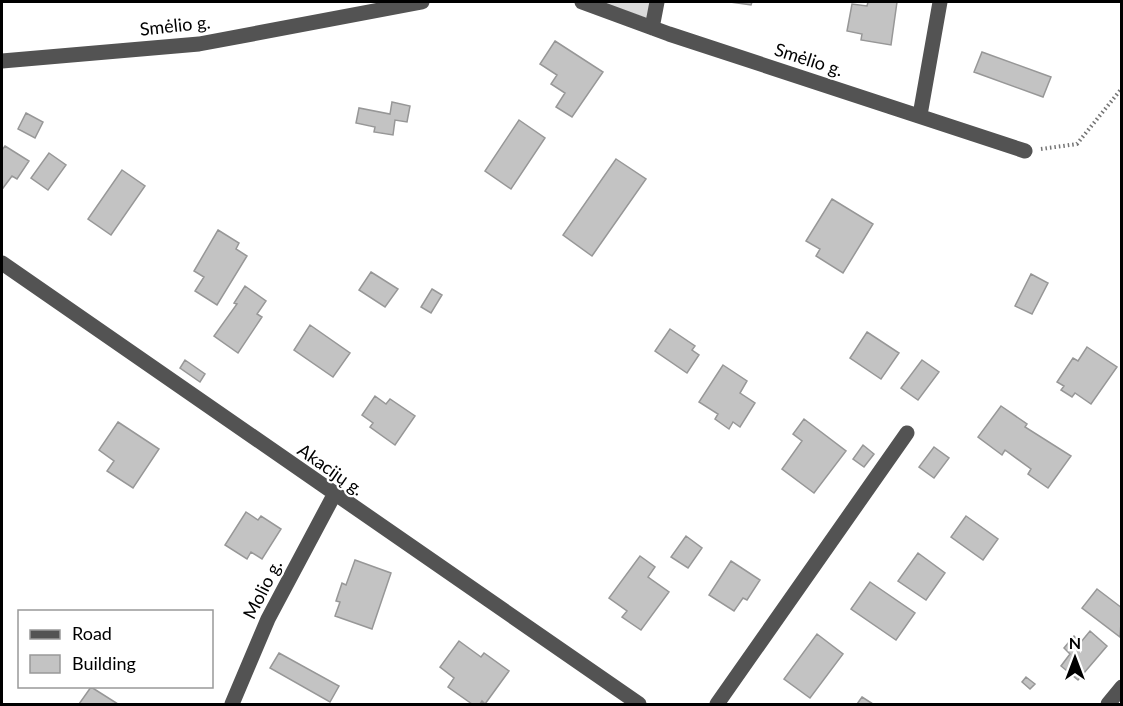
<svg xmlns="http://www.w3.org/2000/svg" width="1123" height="706" font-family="Lato,sans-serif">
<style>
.green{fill:#dadada}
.building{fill:#c3c3c3;stroke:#979797;stroke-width:1.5}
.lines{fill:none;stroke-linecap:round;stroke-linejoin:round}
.path{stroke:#757575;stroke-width:4;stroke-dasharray:1.5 3;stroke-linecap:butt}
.minor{stroke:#535353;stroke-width:15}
.labels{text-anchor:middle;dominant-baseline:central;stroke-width:4.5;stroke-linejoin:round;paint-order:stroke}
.street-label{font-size:18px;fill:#000;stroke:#fff}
</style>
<rect width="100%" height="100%" fill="#fff"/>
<path class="green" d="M599 2H650L647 18Z"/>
<path class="building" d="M730 2H752L751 5Z
M868 2H897L891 45 861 40 862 34 847 31 852 4 867 6Z
M555 41 603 72 572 117 556 107 565 93 551 84 557 75 540 64Z
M982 52 1051 77 1043 97 974 72Z
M392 102 410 106 407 122 395 120 393 135 374 132 375 127 356 123 359 108 390 114Z
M26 113 43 122 35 138 18 129Z
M519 120 545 138 511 189 485 171Z
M5 146 29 161 17 179 12 176 3 188 2 187V150Z
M49 153 66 165 48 190 31 178Z
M616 159 646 179 592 256 563 235Z
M122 170 145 186 111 235 88 219Z
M832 199 873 224 843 273 816 256 820 249 806 241Z
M218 230 239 243 236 249 247 256 217 305 195 291 204 277 194 271Z
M371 272 398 289 385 307 359 290Z
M1031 274 1048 283 1032 314 1015 306Z
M245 286 266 301 257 314 262 317 238 353 214 336 237 304 234 303Z
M432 289 442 295 431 313 421 307Z
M310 325 350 353 333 377 294 350Z
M670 329 695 346 692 350 699 355 687 373 655 351Z
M867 332 899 353 881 379 850 358Z
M1087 347 1117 367 1091 404 1075 393 1072 397 1061 390 1064 386 1057 382 1073 358 1078 361Z
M185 360 205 374 200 382 180 368Z
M922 360 939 372 918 400 901 388Z
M723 365 747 381 740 393 755 403 740 427 733 422 729 429 715 419 718 414 699 402Z
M375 396 386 404 390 399 415 416 395 445 370 427 373 423 362 415Z
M1001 406 1027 424 1025 427 1071 456 1048 488 1028 474 1031 469 1005 450 1002 455 978 437Z
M804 419 846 451 814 493 782 469 802 441 793 434Z
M118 422 159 449 133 488 107 471 114 461 99 450Z
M863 445 874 454 864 467 853 459Z
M934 447 949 458 934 478 919 467Z
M246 512 258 520 261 516 281 529 262 559 251 552 247 559 225 545Z
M966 516 998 539 983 560 951 537Z
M686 536 702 548 688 568 671 557Z
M918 553 945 573 926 600 898 581Z
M640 556 655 567 648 577 669 592 641 630 622 617 627 611 609 598Z
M355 560 391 573 372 629 335 616 340 602 336 601 342 583 346 585Z
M731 561 760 580 747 600 743 598 734 611 709 595Z
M870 582 915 613 896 640 851 609Z
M1097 589 1122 608 1120 637 1082 608Z
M1090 631 1107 646 1078 680 1061 666 1070 654 1064 648 1074 636 1081 642Z
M817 634 843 654 810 698 784 679Z
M459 641 481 657 484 653 509 671 485 704 482 701 480 704H472L448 687 454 678 440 667Z
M279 653 339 686 330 702 270 668Z
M1026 677 1035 684 1030 689 1022 682Z
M91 687 118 704H79Z
M862 697 873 704H857Z"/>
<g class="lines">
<path class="path" d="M1041 149 1077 144 1122 88"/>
<path class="minor" d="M582 2 669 34 1025 151
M652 28 657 2
M2 61 199 44 422 2
M920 115 940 2
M2 263 639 704
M232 704 268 619 334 495
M717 704 907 433
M1108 704 1122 687"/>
</g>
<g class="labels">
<g class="street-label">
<text transform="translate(175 25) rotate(-6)">Smėlio g.</text>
<text transform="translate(809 59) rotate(18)">Smėlio g.</text>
<text transform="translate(331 469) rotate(35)">Akacijų g.</text>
<text transform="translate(262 589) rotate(-63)">Molio g.</text>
</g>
</g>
<rect width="1123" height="706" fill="none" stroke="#000000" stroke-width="6"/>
<rect x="18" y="610" width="195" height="78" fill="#ffffff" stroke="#999999" stroke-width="1.5"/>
<rect x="30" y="630" width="30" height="9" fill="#535353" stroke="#999999" stroke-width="1.5"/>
<text x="72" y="640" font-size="18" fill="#000000">Road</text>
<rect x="30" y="655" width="30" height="18" fill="#c3c3c3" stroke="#999999" stroke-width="1.5"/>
<text x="72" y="670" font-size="18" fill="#000000">Building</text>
<g transform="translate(1075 658)" stroke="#ffffff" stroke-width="4.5" paint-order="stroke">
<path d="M0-4.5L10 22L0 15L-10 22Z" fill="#000000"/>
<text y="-9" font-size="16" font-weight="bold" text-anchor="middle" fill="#000000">N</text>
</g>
</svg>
